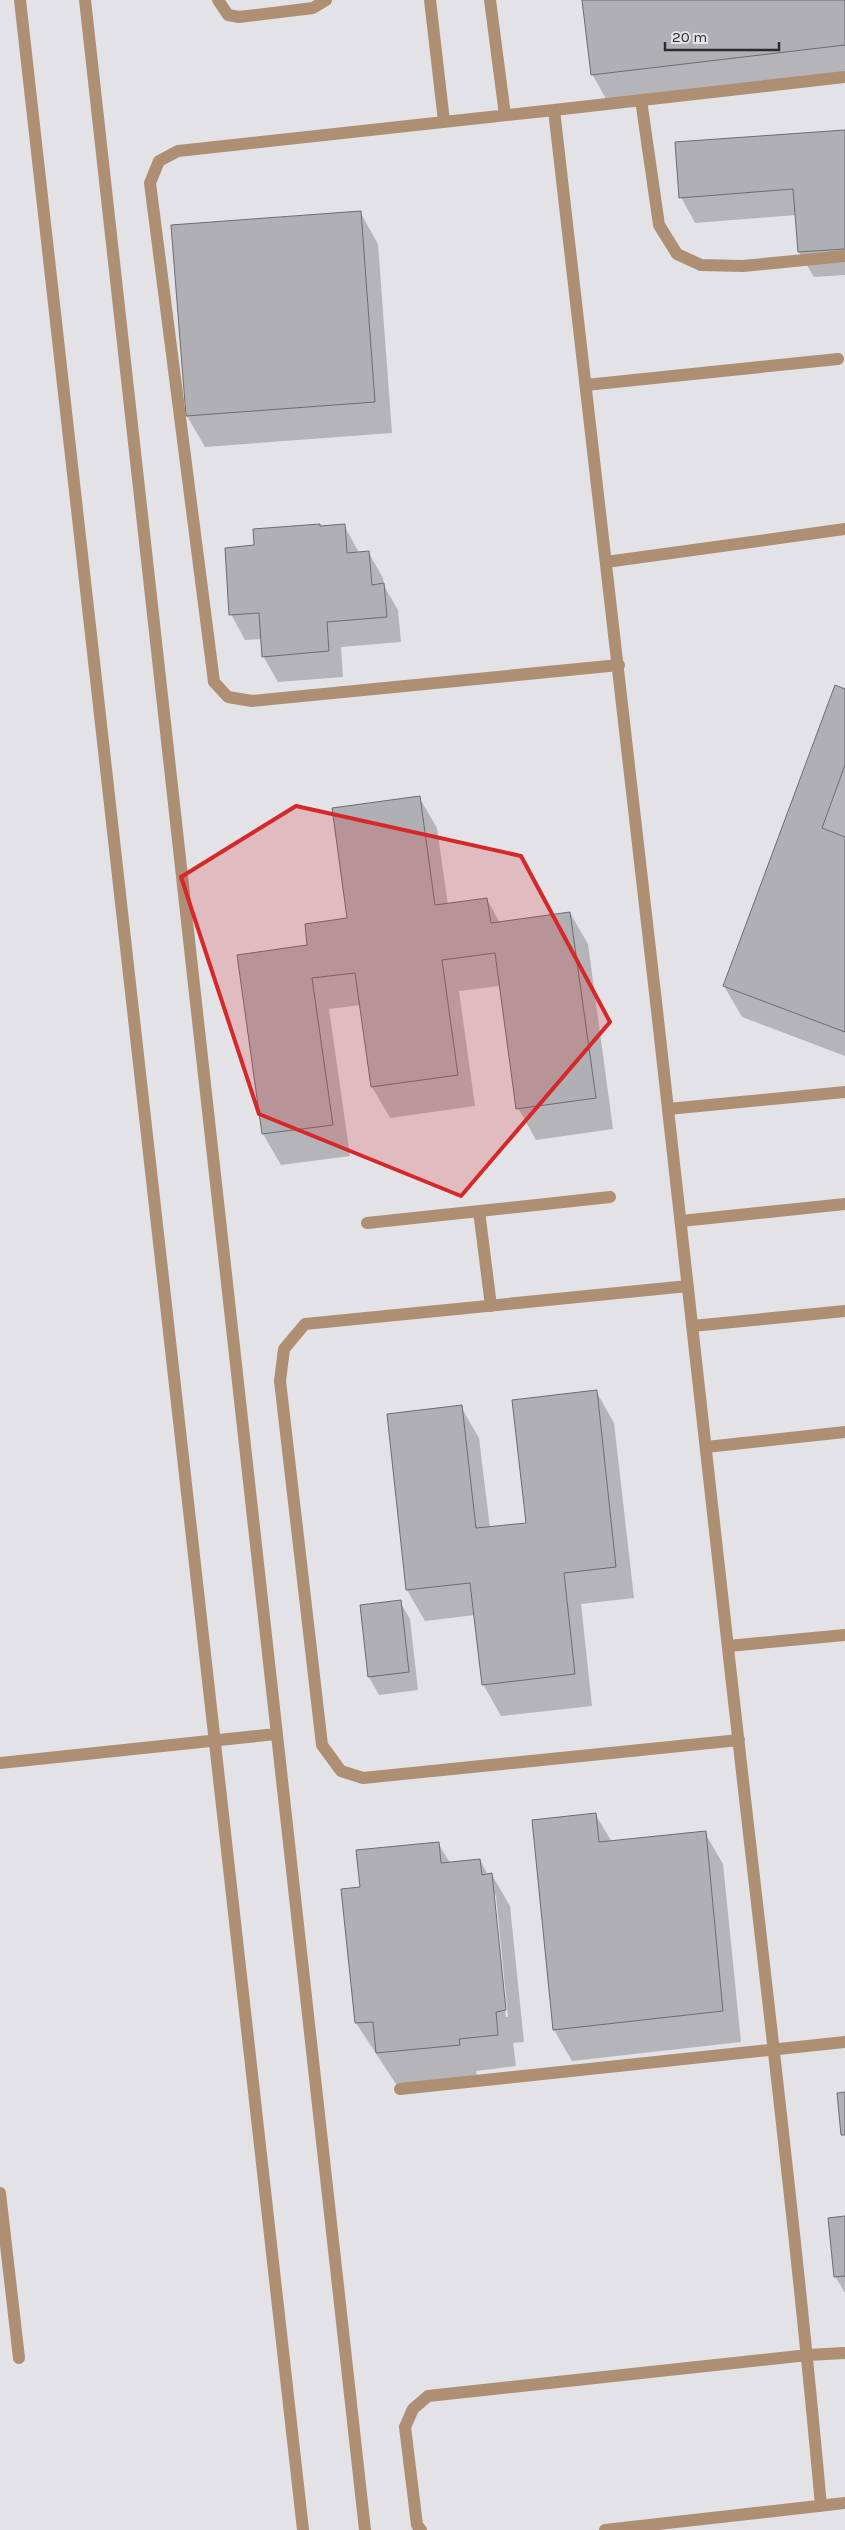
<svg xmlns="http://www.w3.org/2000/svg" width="845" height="2530" font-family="Karla,sans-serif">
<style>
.shadow{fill:#0003;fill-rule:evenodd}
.building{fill:#b0afb4;stroke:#6c6c70}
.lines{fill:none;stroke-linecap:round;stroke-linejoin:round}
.minor{stroke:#af8f73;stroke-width:12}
.marked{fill:#d62828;fill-opacity:0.2;stroke:#d62828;stroke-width:4;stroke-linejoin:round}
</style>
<rect width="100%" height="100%" fill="#e3e2e7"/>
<path class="shadow" d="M584 0H845V78L610 106 592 74Z
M845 131V275L814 277 799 252 796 215 695 223 681 197Z
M360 212 378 244 392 433 205 447 187 416Z
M344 525 359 553H369L383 578 384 586 398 610 401 642 341 647 343 677 278 682 263 656 262 639 245 640 231 614 255 547Z
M845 690V1056L742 1017 724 986Z
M419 797 437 828 448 905 487 899 500 923 570 913 588 944 613 1129 536 1140 518 1108 500 986 459 991 475 1106 390 1118 372 1087 361 1005 329 1009 350 1156 281 1165 263 1134 238 956 309 946 349 919Z
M596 1391 614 1423 634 1598 581 1604 592 1706 501 1716 483 1684 475 1615 425 1621 407 1590 461 1407 479 1438 490 1528 527 1524Z
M400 1602 410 1619 418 1690 379 1695 369 1677Z
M595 1814 612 1842 705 1833 723 1864 741 2042 572 2061 554 2030Z
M438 1843 450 1863 480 1860 488 1875H492L510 1906 524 2042 513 2043 516 2066 476 2071 477 2077 396 2084 356 2023 361 1888ZM493 1893 496 1896 508 2017H506Z
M845 2217V2293L835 2276Z"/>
<path class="building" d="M582 0H845V45L591 75Z
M845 130V249L798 252 793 189 679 198 675 142Z
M361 211 375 402 186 416 171 225Z
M320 524V526L345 524 347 553 369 551 372 585 384 583 387 617 327 622 329 651 262 657 259 613 229 615 225 548 254 545 253 529Z
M835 685 845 689V765L822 828 845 837V1032L723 986Z
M420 796 435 905 487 898 491 923 570 912 596 1098 516 1109 495 953 442 960 458 1075 371 1087 355 973 312 978 333 1125 262 1134 237 955 307 945 305 924 347 918 332 808Z
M597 1390 616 1567 564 1573 575 1674 482 1685 470 1583 406 1590 387 1414 462 1405 476 1528 526 1523 512 1400Z
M401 1600 409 1672 368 1677 360 1605Z
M596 1813 599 1842 706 1831 723 2011 553 2030 532 1820Z
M439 1842 441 1863 480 1859 482 1875 492 1873 506 2010 496 2012 498 2035 459 2039 460 2045 376 2053 373 2022 355 2023 341 1889 360 1887 356 1850Z
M845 2092V2135H841L837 2093Z
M845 2216V2276L834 2277 828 2218Z"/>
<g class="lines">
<path class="minor" d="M20 0 303 2530
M85 0 365 2530
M218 0 228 15 239 17 313 8 326 0
M430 0 444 121
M490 0 505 115
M641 100 659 225 677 254 701 265 743 266 845 256
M554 110 845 77
M586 385 838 359
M606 562 845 529
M619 665 252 701 228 697 214 682 150 183 159 161 178 151 554 110C613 620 671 1129 727 1639 759 1928 795 2216 821 2506
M668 1109 845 1092
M479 1211 491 1306
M681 1221 845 1204
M367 1223 610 1197
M688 1286 305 1324 284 1349 280 1381 322 1745 341 1771 363 1778 739 1740
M692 1326 845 1311
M706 1447 845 1432
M728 1646 845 1635
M0 1763 276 1734
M400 2089 845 2042
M0 2193 19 2358
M421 2530 417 2525 405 2427 413 2409 428 2396 808 2355 845 2353
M605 2530 845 2503"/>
</g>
<path class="marked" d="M296 806 521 856 610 1022 461 1196 259 1114 181 877Z"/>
<path d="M665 42v8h114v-8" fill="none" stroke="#2c2c2e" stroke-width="2.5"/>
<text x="672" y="42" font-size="15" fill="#2c2c2e" stroke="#e3e2e7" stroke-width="4" paint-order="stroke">20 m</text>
</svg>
